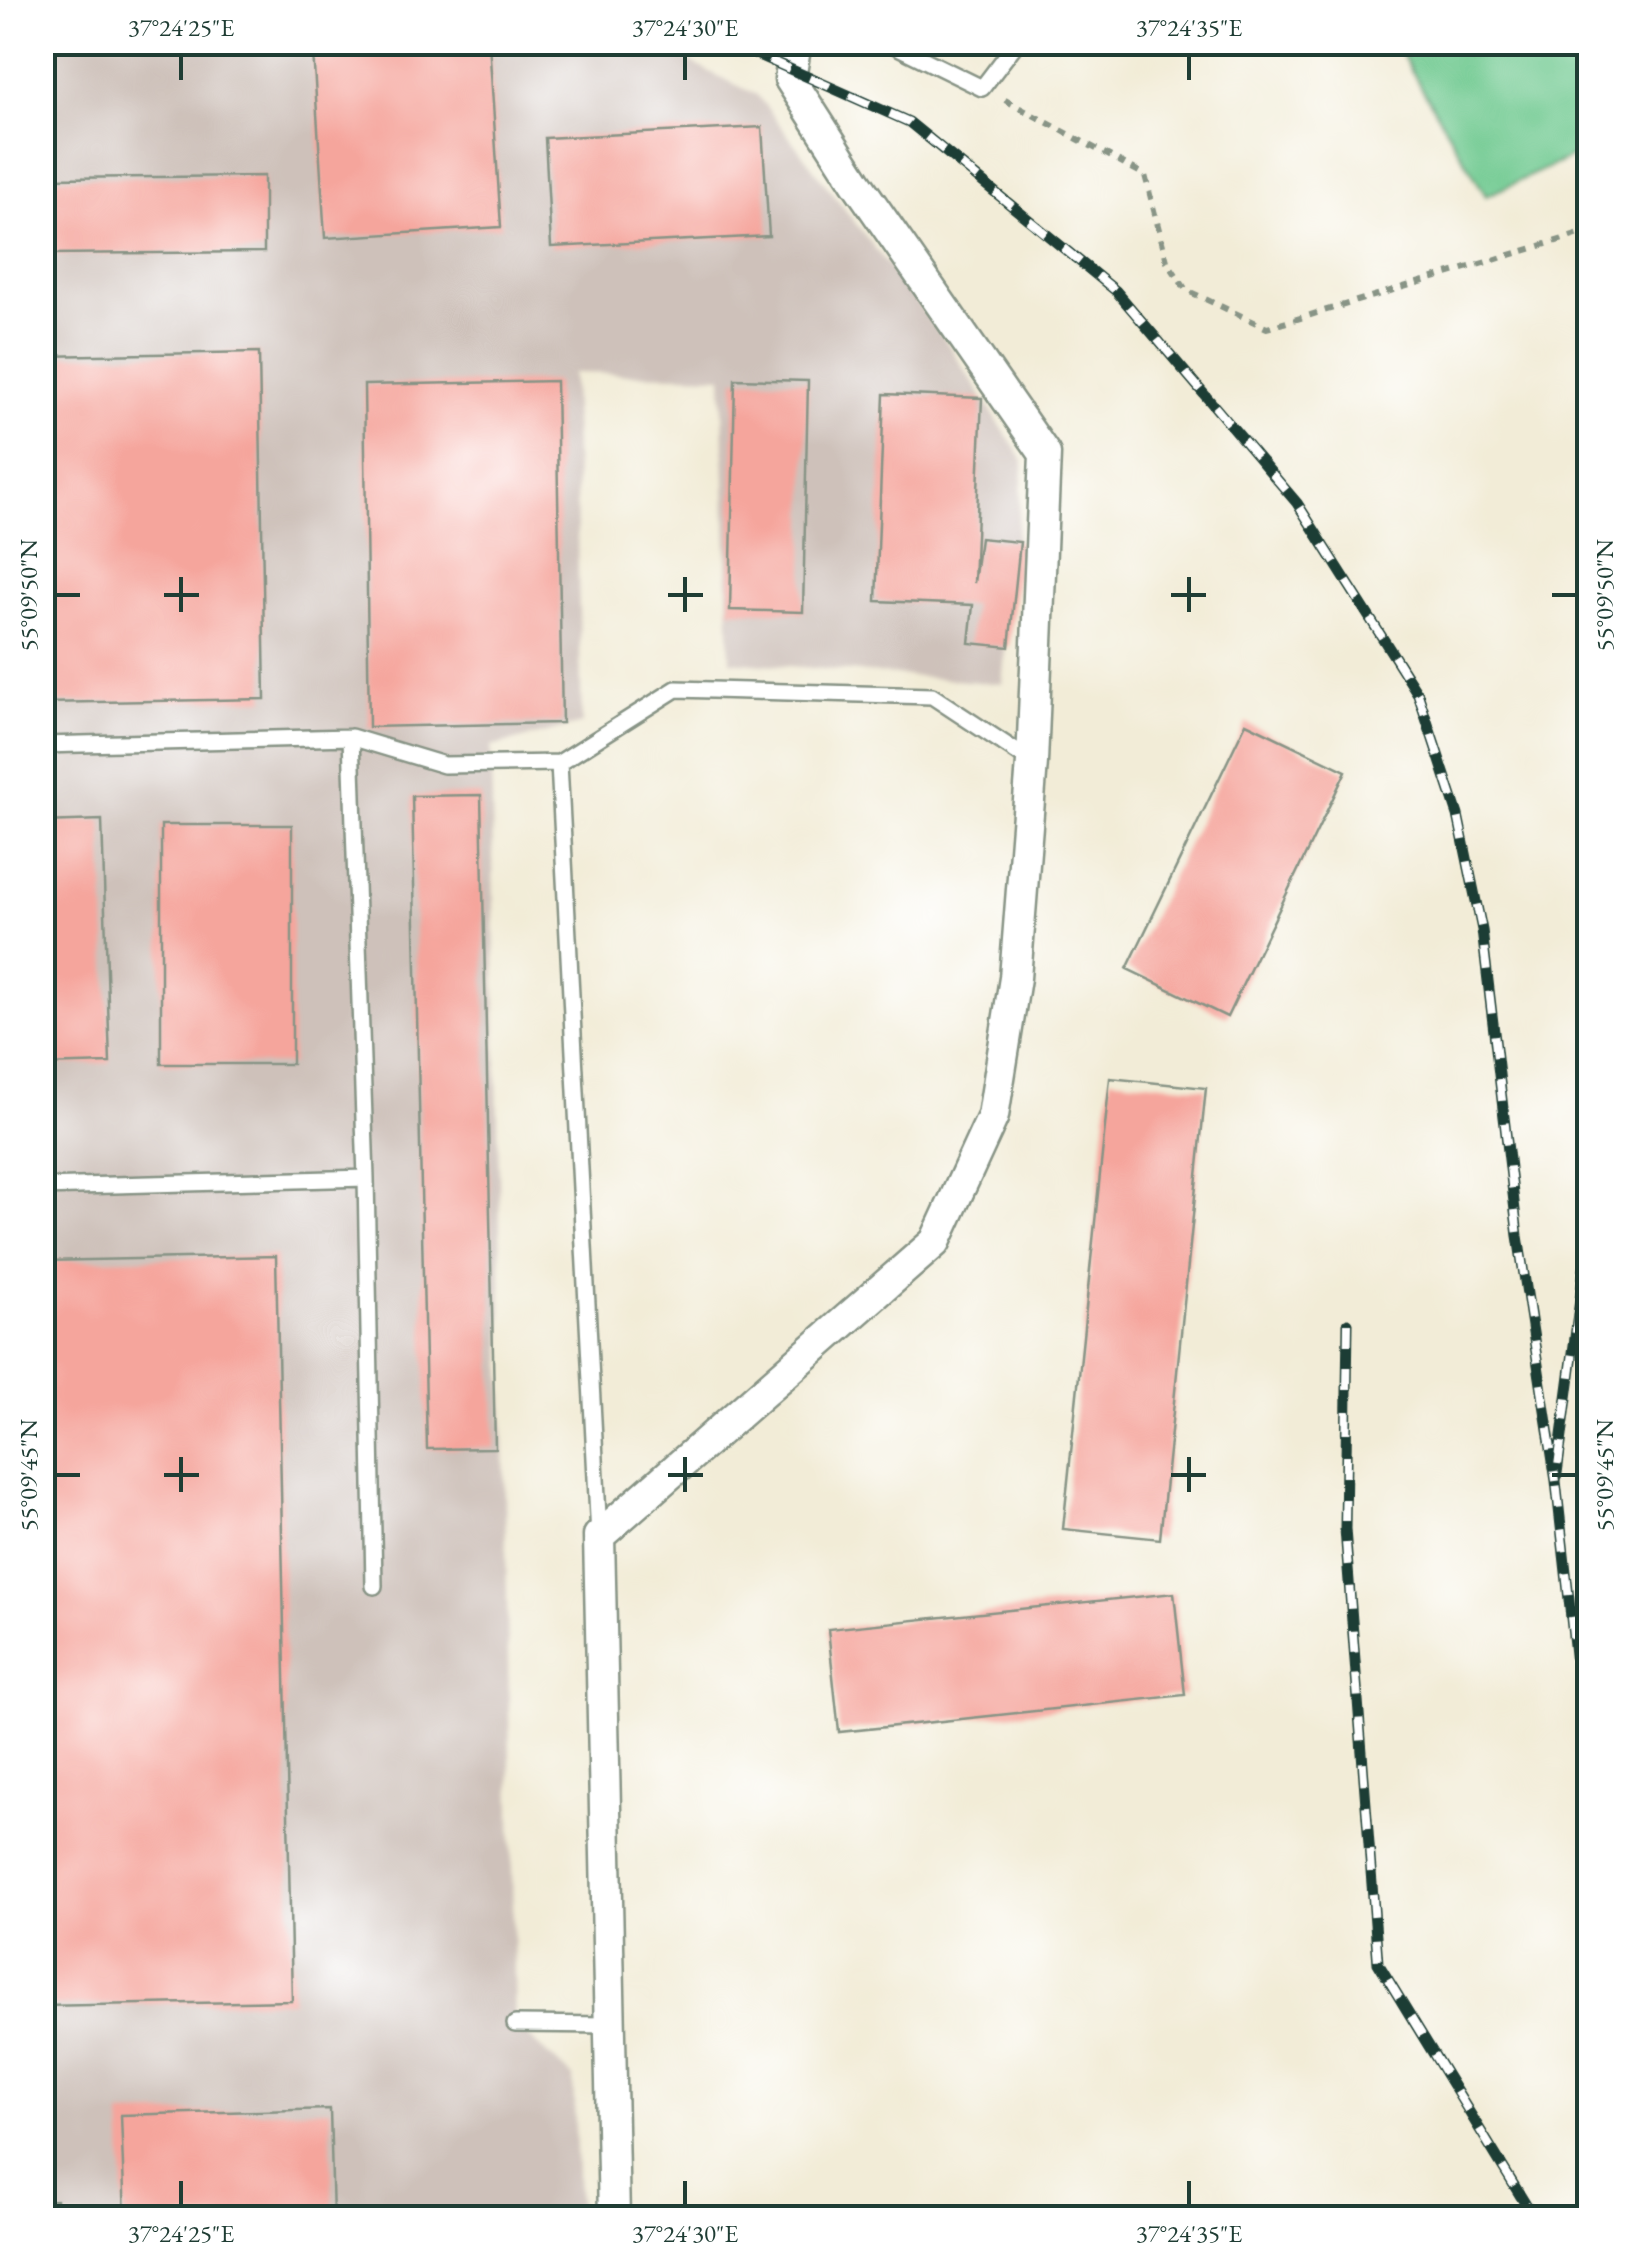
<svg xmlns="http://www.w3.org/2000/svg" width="1632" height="2261" font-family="'EB Garamond',serif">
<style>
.industrial{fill:#cec1ba}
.green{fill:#6fc990;stroke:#478362;stroke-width:2.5}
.building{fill:#f5a59c}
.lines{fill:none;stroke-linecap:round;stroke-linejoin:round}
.service-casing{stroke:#889486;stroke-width:20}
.minor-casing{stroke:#889486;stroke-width:35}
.path{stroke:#889486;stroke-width:6;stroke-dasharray:8 8;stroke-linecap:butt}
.service{stroke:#fff;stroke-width:15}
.minor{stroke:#fff;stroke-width:30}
.rail-casing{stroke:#1f3d34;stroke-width:11}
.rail{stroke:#fff;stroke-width:8;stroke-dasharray:22;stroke-linecap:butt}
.ticks{fill:none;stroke:#1f3d34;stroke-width:4}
.neatline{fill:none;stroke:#1f3d34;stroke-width:4}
.ticks-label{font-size:25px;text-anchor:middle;fill:#1f3d34}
</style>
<rect width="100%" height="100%" fill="#fff"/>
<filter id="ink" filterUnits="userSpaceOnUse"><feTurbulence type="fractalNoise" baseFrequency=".01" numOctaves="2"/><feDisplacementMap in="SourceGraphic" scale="20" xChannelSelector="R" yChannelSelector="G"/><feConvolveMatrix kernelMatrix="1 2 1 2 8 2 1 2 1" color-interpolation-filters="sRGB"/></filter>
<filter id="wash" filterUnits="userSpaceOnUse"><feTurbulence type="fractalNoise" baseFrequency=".0048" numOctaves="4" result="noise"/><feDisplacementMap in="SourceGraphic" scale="40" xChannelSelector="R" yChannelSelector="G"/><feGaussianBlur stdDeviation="2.25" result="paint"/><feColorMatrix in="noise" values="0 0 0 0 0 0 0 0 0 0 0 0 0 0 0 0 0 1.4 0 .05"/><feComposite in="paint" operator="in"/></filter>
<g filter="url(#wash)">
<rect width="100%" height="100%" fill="#f2ecd7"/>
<path class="industrial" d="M42 43H651L757 95 946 341 1024 462 1002 684 730 661 722 376 573 373 582 724 491 747 515 2024 573 2077 579 2218H43Z"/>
<path class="green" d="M1395 43H1589V149L1486 196Z"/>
<g id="blocks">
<path class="building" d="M456 42H489L501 227 325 238 313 51Z
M762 127 769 236 551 247 545 138Z
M264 176V252L46 254V178Z
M259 352 265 699 42 703V356Z
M735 379 808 381 803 612 730 610Z
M556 381 562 723 369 727 364 385Z
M884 394 982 398 974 583 980 538 1020 542 1009 647 969 643 973 605 876 601Z
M1246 723 1346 771 1227 1017 1127 969Z
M481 795 495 1448 427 1449 412 796Z
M102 820 110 1063 42 1065V822Z
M161 825H292V1064H161Z
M1110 1078 1206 1088 1160 1539 1063 1529Z
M276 1256 292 2001 42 2006V1261Z
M1174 1593 1185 1695 839 1732 828 1629Z
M330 2109 333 2218H125L121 2115Z
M56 2200 57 2218H42V2201Z
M502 2212V2218H431V2214Z"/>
</g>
</g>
<g filter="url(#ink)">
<use href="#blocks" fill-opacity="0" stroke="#889486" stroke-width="2.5"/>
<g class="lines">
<defs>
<path id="service" d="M888 42 982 88 1017 42
M42 745 351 737 444 765 559 763
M366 1178 374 1586
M42 1187 366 1178 351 737
M599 1536 559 763 676 689 932 696 1032 762
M515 2024 610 2025"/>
<path id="minor" d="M614 2218 599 1536 935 1242 993 1116 1015 978 1032 762 1045 454 856 182 790 79 796 42"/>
</defs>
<use href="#service" class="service-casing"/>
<use href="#minor" class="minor-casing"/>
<path class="path" d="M1005 100 1145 175 1167 261 1186 290 1267 328 1590 231"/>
<use href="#service" class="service"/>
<use href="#minor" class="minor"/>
<defs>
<path id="rail" d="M729 42 909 122 1116 291 1297 503 1418 694 1458 815 1482 930 1518 1236 1556 1481
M1590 1224 1556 1481 1590 1791
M1348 1323 1345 1529 1378 1963 1534 2218"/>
</defs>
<use href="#rail" class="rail-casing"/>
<use href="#rail" class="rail"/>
</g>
</g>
<path class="ticks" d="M181 55V80M685 55V80M1189 55V80M181 577V612M685 577V612M1189 577V612M55 595H80M164 595H199M668 595H703M1171 595H1206M1552 595H1577M181 1457V1492M685 1457V1492M1189 1457V1492M55 1475H80M164 1475H199M668 1475H703M1171 1475H1206M1552 1475H1577M181 2181V2206M685 2181V2206M1189 2181V2206"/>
<rect width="1632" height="2261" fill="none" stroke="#fff" stroke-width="110"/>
<rect x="55" y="55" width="1522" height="2151" class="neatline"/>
<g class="ticks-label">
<text x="181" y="36">37°24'25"E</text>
<text x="685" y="36">37°24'30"E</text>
<text x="1189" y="36">37°24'35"E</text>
<text transform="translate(28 595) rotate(-90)" y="9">55°09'50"N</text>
<text transform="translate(1604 595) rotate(-90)" y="9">55°09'50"N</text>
<text transform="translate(28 1475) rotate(-90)" y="9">55°09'45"N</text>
<text transform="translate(1604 1475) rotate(-90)" y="9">55°09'45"N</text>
<text x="181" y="2242">37°24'25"E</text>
<text x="685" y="2242">37°24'30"E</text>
<text x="1189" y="2242">37°24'35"E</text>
</g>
</svg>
